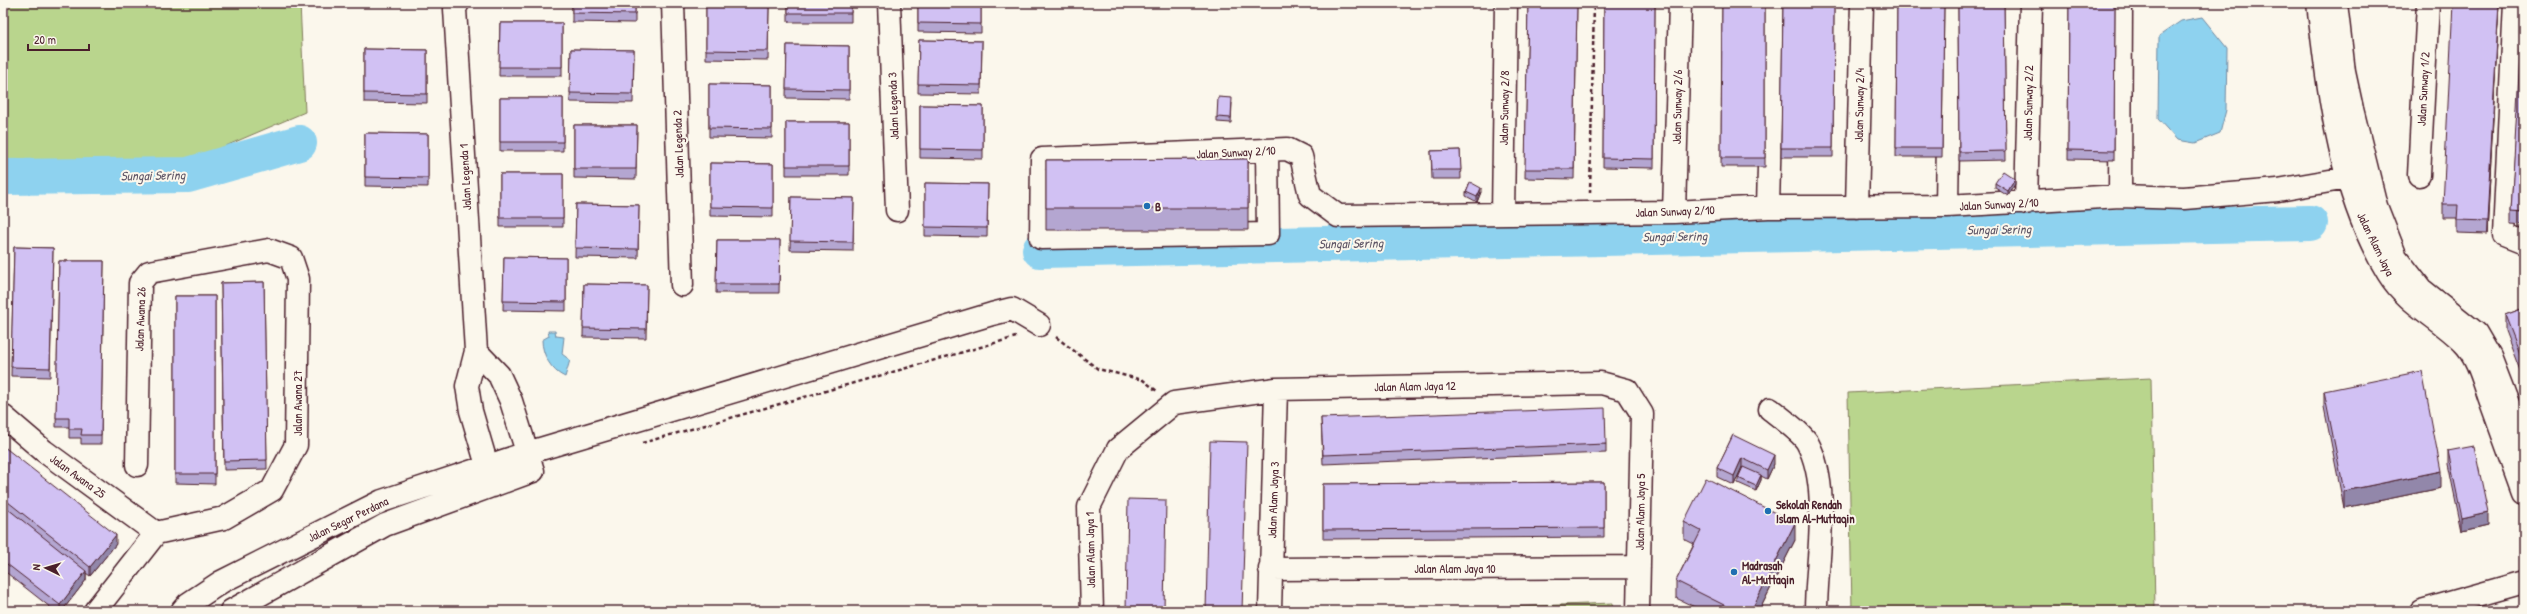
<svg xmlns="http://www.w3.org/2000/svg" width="2527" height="614" font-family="'Patrick Hand',sans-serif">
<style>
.green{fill:#b9d58d;stroke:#827a5c}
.water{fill:#8ed2ef;stroke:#738aa1}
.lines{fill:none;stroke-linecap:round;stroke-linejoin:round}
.river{stroke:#8ed2ef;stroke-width:36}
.minor-casing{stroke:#4a1f2b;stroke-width:25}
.path{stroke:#4a1f2b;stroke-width:2.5;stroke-dasharray:4 3;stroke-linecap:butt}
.minor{stroke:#fbf7ec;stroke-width:22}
.wall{fill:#b4a6d1;stroke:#4a1f2b}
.shaded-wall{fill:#9287aa;stroke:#4a1f2b}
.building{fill:#d1c1f3;stroke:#4a1f2b}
.poi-dot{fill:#1f6fb2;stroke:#fbf7ec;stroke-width:1.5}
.labels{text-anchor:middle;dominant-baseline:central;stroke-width:4;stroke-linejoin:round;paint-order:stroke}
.street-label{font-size:12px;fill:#4a1f2b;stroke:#fbf7ec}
.poi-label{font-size:12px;font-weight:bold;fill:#4a1f2b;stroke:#fbf7ec;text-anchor:start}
.water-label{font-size:13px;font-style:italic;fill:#5e5566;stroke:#fbf7ec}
</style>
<rect width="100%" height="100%" fill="#fbf7ec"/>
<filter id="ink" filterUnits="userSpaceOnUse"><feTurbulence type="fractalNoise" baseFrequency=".025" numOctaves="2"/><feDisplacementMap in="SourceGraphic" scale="8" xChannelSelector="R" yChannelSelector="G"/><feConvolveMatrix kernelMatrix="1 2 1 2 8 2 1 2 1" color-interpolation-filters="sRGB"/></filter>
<g filter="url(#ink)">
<path class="green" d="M3 3H300L305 112 193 160 3 180Z
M2151 378 2155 611H1852L1848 393Z
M1613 603 1612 611H1405Z"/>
<path class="water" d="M2202 17 2227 48 2226 110 2220 133 2195 143 2177 140 2158 119 2159 36 2181 21Z
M548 331H555L556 336 564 337 562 354 570 360 565 377C551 371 542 354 542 340L549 336Z"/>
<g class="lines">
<path class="river" d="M3 177 188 175 299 143
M1040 250 2310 223"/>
<defs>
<path id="minor" d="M458 3 455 9 476 351 467 386 471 411 493 486
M673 3 682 285
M889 3 897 210
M2318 3C2329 94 2339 193 2388 273 2407 304 2438 317 2463 342 2478 356 2484 383 2491 402 2502 432 2513 462 2524 493
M2336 3 2344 72 2352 109 2376 206 2396 257 2421 289 2476 333 2490 357 2524 445
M2515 3 2504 235 2524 243
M1267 151 1268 234 1041 238 1042 159 1287 149 1301 156 1310 195 1338 216 1674 212 1768 207 1947 206 2120 196 2184 198 2278 190 2347 178C2364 157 2355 134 2352 109
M2419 175 2428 3
M2120 196 2121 3
M2026 203 2031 3
M1947 206 1950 3
M1768 207 1773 3
M1857 207 1862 3
M1674 212 1680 3
M1503 214 1506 3
M1770 409C1780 417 1801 432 1807 442 1832 488 1816 561 1816 611
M3 416 44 451 156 533
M137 465 140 283 149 272 269 250 291 258 298 279 296 445 272 490 224 518 156 533
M1270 569 1639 567
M95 611 156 533
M182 611 188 604 221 582 382 501 527 453 992 314 1012 309 1039 325
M231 611 385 525 533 471 511 401 499 375 476 351
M1092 611 1089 507 1118 449 1174 403 1276 389 1601 383 1627 390 1642 414 1638 611
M1270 611 1276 389
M2421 611 2524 582"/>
</defs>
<use href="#minor" class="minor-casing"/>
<path class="path" d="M1590 193 1594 3
M1056 337 1098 369 1143 380 1157 391
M642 443 1016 337"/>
<use href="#minor" class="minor"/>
</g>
<path class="wall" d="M572 3H635V23L572 22Z
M788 3H851V22H788Z
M918 3H981V33L918 32Z
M1528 3H1577L1574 179 1525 178Z
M1604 3H1655L1654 168 1603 167Z
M1722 3H1765V167H1721Z
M1783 3H1834L1833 157H1781Z
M1897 3H1944L1942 157H1896Z
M1958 3H2004L2006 160 1959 161Z
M2069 3H2115L2114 160 2068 159Z
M2499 3 2487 234 2457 233V218H2443V205Z
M2524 3V225L2511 224V211Z
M706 6 769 7 768 60 706 59Z
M500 23H562V76H499Z
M919 40 982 41 981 94 918 93Z
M787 45 849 46V99L786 98Z
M364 49 427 50V103L364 102Z
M571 49 634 50 633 103 570 102Z
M709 84 772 85V138L709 137Z
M500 98H563V151H500Z
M1232 103 1231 123 1217 122V117Z
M920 105 983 106V159L920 158Z
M786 122H849V175H786Z
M574 125H637L636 179 574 178Z
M365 133 428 134V187L365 186Z
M1460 150 1461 179H1432L1431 151Z
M1248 159V230H1046V160Z
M710 163 773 164V217L710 216Z
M500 174H563V227H500Z
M925 183 988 184 987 237 925 236Z
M1995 183 2015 184 2008 196 1995 188Z
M1466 192H1481L1477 202 1466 196Z
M791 197 854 198 853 251 790 250Z
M576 204 639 205 638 258 575 257Z
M717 240H780L779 293H716Z
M14 247 53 248 50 377 11 376Z
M504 257 566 258V311L503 310Z
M59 261H104L101 444H81V438H69V427H56Z
M264 282 267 469 224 470 221 283Z
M584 284 647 285 646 338 583 337Z
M175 296H215V484L175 483Z
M2524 308V381L2505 331V315Z
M2324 391 2441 488 2344 508 2324 407Z
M1321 418 1606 444V453L1323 464Z
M1733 435 1774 464 1767 479 1761 476V480L1756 491 1738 483V478L1743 468 1742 467 1734 485 1717 477V468Z
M3 446 116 544 90 576 86 573V580L62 611H55L3 570Z
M2448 451 2488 525 2462 531 2448 464Z
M1604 482V537L1323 539V484Z
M1684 522 1795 540 1759 611H1703L1676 598V581L1694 544 1684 539Z"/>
<path class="shaded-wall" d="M2499 3 2487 234V221Z
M2015 179V184L2008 196V191Z
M1481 188V192L1477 202V197Z
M1774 455V464L1767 479V470Z
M1742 458V467L1734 485V476Z
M2441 471V488L2344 508V491Z
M1761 475V480L1756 491V486Z
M2488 512V525L2462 531V518Z
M1795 523V540L1759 611H1751Z
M116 535V544L90 576V567Z
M86 571V580L62 611H60V605Z"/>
<path class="building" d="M572 3H635V14L572 13Z
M788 3H851V13H788Z
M918 3H981V24L918 23Z
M1528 3H1577L1574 169H1525Z
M1604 3H1655L1654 159 1603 158Z
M1722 3H1765V158H1721Z
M1783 3H1834L1833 148H1781Z
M1897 3H1944L1942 148H1896Z
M1958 3H2004L2006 151 1959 152Z
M2069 3H2115L2114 151 2068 150Z
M2453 3H2499L2487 221 2457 220 2458 205H2443Z
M2523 3H2524V212L2511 211Z
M706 6 769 7 768 51 706 50Z
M500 23H562V67H499Z
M919 40 982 41 981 85 918 84Z
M787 45 849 46V90L786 89Z
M364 49 427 50V94L364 93Z
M571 49 634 50 633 94 570 93Z
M709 84 772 85V129L709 128Z
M1218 97 1232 98 1231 118 1217 117Z
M500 98H563V142H500Z
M920 105 983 106V150L920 149Z
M786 122H849V166H786Z
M574 125H637L636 169H574Z
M365 133 428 134V178L365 177Z
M1460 150 1461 170H1432L1431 151Z
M1248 159V208H1046V160Z
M710 163 773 164V208L710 207Z
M2003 171 2015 179 2008 191 1995 183Z
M500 174H563V218H500Z
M1470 182 1481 188 1477 197 1466 192Z
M925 183 988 184 987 228 925 227Z
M791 197 854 198 853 242 790 241Z
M576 204 639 205 638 249 575 248Z
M717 240H780L779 284H716Z
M14 247 53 248 50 368 11 367Z
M504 257 566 258V302L503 301Z
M59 261H104L101 435H81L82 429H69V418H56Z
M264 282 267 460 224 461 221 283Z
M584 284 647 285 646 329 583 328Z
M175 296H215V474H175Z
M2524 308V364L2505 315Z
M2422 371 2441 471 2344 491 2324 391Z
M1605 408 1606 444 1323 455 1321 418Z
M1733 435 1774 455 1767 470 1742 458 1734 476 1717 468Z
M1210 441 1247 442 1242 611H1206Z
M3 446 116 535 90 567 3 498Z
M2474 446 2488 512 2462 518 2448 451Z
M1743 467 1761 475 1756 486 1738 478Z
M1706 478 1795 523 1751 611H1736L1676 581 1701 531 1684 522Z
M1604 482V528L1323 530V484Z
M1128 499 1166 500 1164 611H1126Z
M3 505 86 571 60 605 3 561Z"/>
</g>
<g class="poi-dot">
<circle cx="1147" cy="206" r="4"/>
<circle cx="1768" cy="511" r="4"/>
<circle cx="1734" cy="572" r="4"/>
</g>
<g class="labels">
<g class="street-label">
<text transform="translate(2423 89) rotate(-87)">Jalan Sunway 1/2</text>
<text transform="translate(2028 103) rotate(-89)">Jalan Sunway 2/2</text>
<text transform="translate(1859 105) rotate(-89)">Jalan Sunway 2/4</text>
<text transform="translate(893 106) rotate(-92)">Jalan Legenda 3</text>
<text transform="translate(1677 107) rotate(-89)">Jalan Sunway 2/6</text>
<text transform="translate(1504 108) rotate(-89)">Jalan Sunway 2/8</text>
<text transform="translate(678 144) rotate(-92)">Jalan Legenda 2</text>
<text transform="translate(1236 152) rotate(-3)">Jalan Sunway 2/10</text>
<text transform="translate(465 177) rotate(-93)">Jalan Legenda 1</text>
<text transform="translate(1999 204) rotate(-3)">Jalan Sunway 2/10</text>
<text transform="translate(1675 211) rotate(-2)">Jalan Sunway 2/10</text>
<text transform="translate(2376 244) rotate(64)">Jalan Alam Jaya</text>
<text transform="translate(140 319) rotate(-88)">Jalan Awana 26</text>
<text transform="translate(1415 386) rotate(-1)">Jalan Alam Jaya 12</text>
<text transform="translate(297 403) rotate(-90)">Jalan Awana 27</text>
<text transform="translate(78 476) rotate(36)">Jalan Awana 25</text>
<text transform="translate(1273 500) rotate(-88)">Jalan Alam Jaya 3</text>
<text transform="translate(1640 512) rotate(-89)">Jalan Alam Jaya 5</text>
<text transform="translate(348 519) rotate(-26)">Jalan Segar Perdana</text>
<text transform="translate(1090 550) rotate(-91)">Jalan Alam Jaya 1</text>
<text x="1455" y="568">Jalan Alam Jaya 10</text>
</g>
<g class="poi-label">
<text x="1155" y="206">B</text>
<text x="1776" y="504">Sekolah Rendah<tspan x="1776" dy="14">Islam Al-Muttaqin</tspan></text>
<text x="1742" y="565">Madrasah<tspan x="1742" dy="14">Al-Muttaqin</tspan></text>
</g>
<g class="water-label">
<text transform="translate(153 175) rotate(-1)">Sungai Sering</text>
<text transform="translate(1999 229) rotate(-1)">Sungai Sering</text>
<text transform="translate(1675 236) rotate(-1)">Sungai Sering</text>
<text transform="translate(1351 243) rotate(-1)">Sungai Sering</text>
</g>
</g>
<rect width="2527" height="614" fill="none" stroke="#fbf7ec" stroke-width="16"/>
<rect x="8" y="8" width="2511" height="598" fill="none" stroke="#4a1f2b" stroke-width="1.5" filter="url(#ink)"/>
<g transform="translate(46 568) rotate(275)" stroke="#fbf7ec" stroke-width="3" paint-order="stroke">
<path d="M0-3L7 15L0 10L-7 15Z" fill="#4a1f2b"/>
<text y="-6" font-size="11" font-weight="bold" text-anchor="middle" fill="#4a1f2b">N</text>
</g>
<path d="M28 44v6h61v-6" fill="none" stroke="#4a1f2b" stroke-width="2"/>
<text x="34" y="44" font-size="12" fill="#4a1f2b" stroke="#fbf7ec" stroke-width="3" paint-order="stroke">20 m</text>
</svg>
